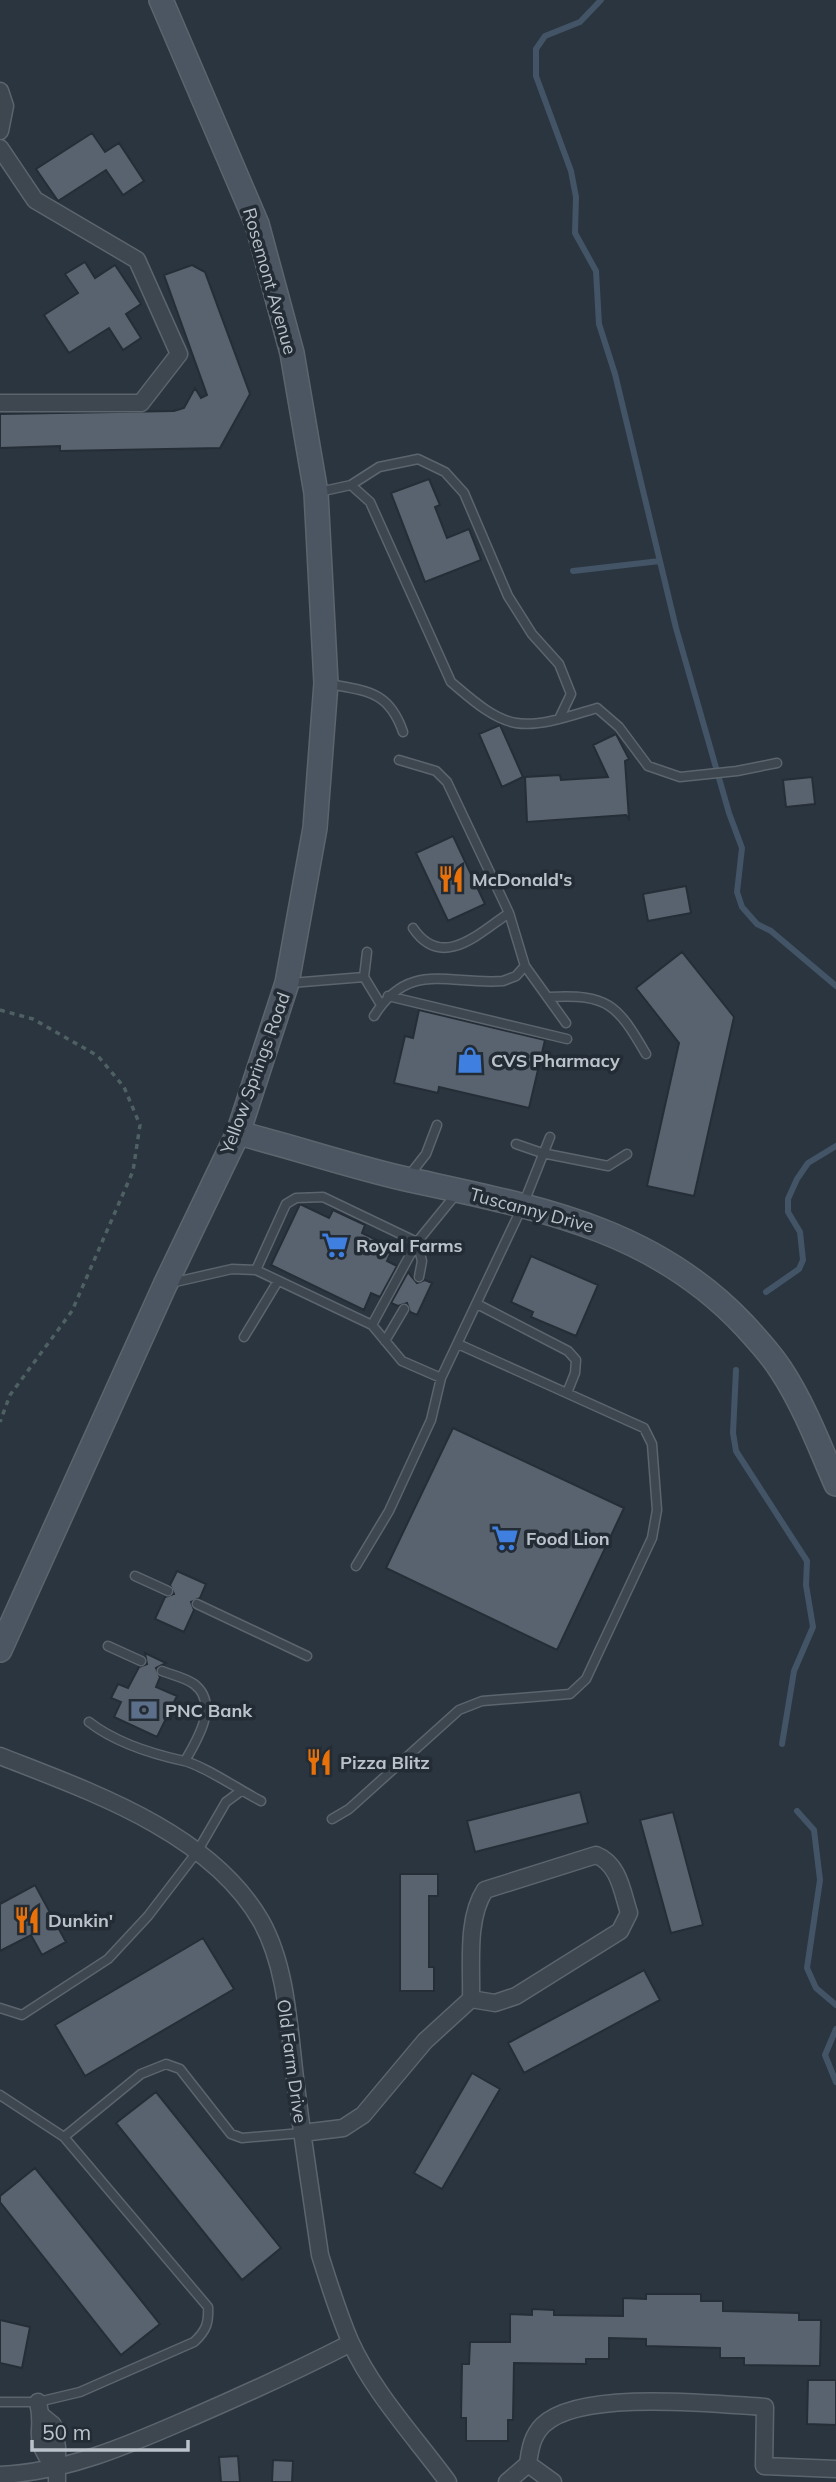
<svg xmlns="http://www.w3.org/2000/svg" width="836" height="2482" font-family="Mulish,sans-serif">
<style>
.lines{fill:none;stroke-linecap:round;stroke-linejoin:round}
.stream{stroke:#425466;stroke-width:6}
.building{fill:#59636f;stroke:#252e37;stroke-width:2}
.lane-casing{stroke:#5c656d;stroke-width:11}
.street-casing{stroke:#5c656d;stroke-width:19}
.secondary-casing{stroke:#5c656d;stroke-width:26}
.path{stroke:#4e6061;stroke-width:3.5;stroke-dasharray:5 5;stroke-linecap:butt}
.lane{stroke:#3e4750;stroke-width:8}
.street{stroke:#3e4750;stroke-width:16}
.secondary{stroke:#4c5662;stroke-width:23}
.labels{text-anchor:middle;dominant-baseline:central;stroke-width:7;stroke-linejoin:round;paint-order:stroke}
.street-label{font-size:18px;fill:#bbc2ca;stroke:#232c35}
.poi-label{font-size:18px;font-weight:bold;fill:#bbc2ca;stroke:#232c35;text-anchor:start}
</style>
<rect width="100%" height="100%" fill="#2a353f"/>
<g class="lines">
<path class="stream" d="M601 0 580 22 545 36 536 49V76L571 171 576 197 575 233 596 271 599 324 615 374 676 628 729 813 742 848 737 892 742 907 757 924 771 931 836 986
M573 571 660 561
M766 1292 799 1269 803 1260 800 1232 788 1212V1199L797 1179 808 1163 836 1146
M736 1370 733 1433 736 1451 807 1561 806 1585 813 1627 794 1671 782 1744
M797 1811 814 1830 820 1880 807 1968 816 1988 836 2005
M836 2029 825 2055 836 2082"/>
</g>
<path class="building" d="M92 133 105 152 119 143 144 181 123 195 106 170 58 201 36 169Z
M85 262 95 278 115 265 141 304 126 314 141 338 123 350 109 328 69 353 44 315 78 293 65 274Z
M192 265 205 272 250 394 220 448 60 451V446L0 448V414L174 411 184 408 195 388 201 398 207 395 164 275Z
M429 479 440 505 435 507 447 538 469 529 481 560 425 582 391 493Z
M500 725 523 777 502 787 479 734Z
M616 734 629 759 625 761 629 819 626 815 527 822 525 777 560 775 561 780 608 777 593 745Z
M812 777 815 804 786 807 783 780Z
M453 836 485 904 448 921 416 853Z
M686 886 691 913 648 921 643 894Z
M682 952 734 1017 694 1196 647 1186 679 1043 636 988Z
M419 1010 545 1040 529 1108 439 1087 438 1093 394 1083 405 1036 413 1038Z
M300 1204 329 1218 333 1210 365 1225 362 1233 393 1248 387 1261 397 1266 380 1297 371 1293 364 1310 271 1265Z
M531 1256 598 1285 576 1336 531 1317 533 1312 511 1302Z
M408 1272 417 1283 425 1280 432 1283 417 1315 410 1312 407 1303 398 1306 391 1303Z
M453 1428 624 1508 557 1650 386 1568Z
M177 1571 206 1584 200 1598 191 1602 194 1610 184 1632 155 1619 165 1597 174 1594 170 1585Z
M145 1653 166 1663 156 1668 160 1677 156 1687 177 1696 157 1737 114 1717 121 1702 111 1698 118 1684 128 1688 139 1667 147 1664Z
M580 1792 588 1823 475 1852 467 1821Z
M673 1812 703 1925 671 1933 640 1820Z
M400 1874H438V1896H429V1967H434V1991H400Z
M35 1885 66 1942 42 1955 31 1935 0 1951V1904Z
M203 1938 234 1989 85 2076 55 2025Z
M644 1970 660 2000 524 2073 508 2043Z
M472 2073 500 2089 442 2189 414 2173Z
M156 2092 281 2248 242 2280 116 2123Z
M35 2168 160 2324 121 2355 0 2202V2196Z
M646 2294H701V2301H723V2311L799 2313V2320H821L820 2366 744 2365V2358H720V2348L646 2346V2339L609 2338V2359H586V2364L514 2363 513 2420H508V2441H466V2418H461L462 2364H469L470 2342H510V2314L532 2315V2309L554 2310V2315L623 2316V2298L646 2299Z
M0 2320 30 2327 22 2368 0 2363Z
M808 2380H836V2425L807 2424Z
M238 2456 240 2482H221L219 2457Z
M273 2460 293 2461 292 2482H272Z"/>
<g class="lines">
<defs>
<path id="lane" d="M351 485 370 502 451 682C469 697 492 719 516 723 541 727 573 715 597 708L619 727 648 766 680 777 737 771 777 763
M319 492 351 485 379 467 418 459 445 472 464 493 508 596 532 634 559 664 571 694 559 719
M329 684C367 691 389 691 403 732
M399 760 436 771 447 782 509 913C479 933 442 971 413 928
M509 913 525 966 566 1023
M364 977 381 1005
M291 983 364 977 367 952
M388 996 567 1039
M549 997C608 994 617 1004 646 1054
M374 1016C409 960 448 985 503 981L516 976 525 966
M516 1144 542 1153 608 1166 627 1154
M408 1177 426 1154 437 1125
M256 1270 286 1204 296 1198 323 1197 417 1242 422 1261 419 1277
M171 1283 232 1269 256 1270 372 1325 402 1361 441 1378
M477 1304 568 1351 576 1360 575 1373 567 1393
M372 1325 417 1242 457 1193
M244 1337 278 1281
M385 1341 404 1309
M356 1566 389 1511 431 1420 441 1378 523 1205 550 1137
M135 1576 168 1591
M197 1604 307 1656
M108 1646 141 1661
M162 1671C172 1675 186 1678 194 1684 220 1704 197 1740 185 1761
M89 1722C116 1743 152 1754 184 1761 203 1765 241 1791 261 1801
M332 1819 349 1809 459 1710 482 1701 570 1694 586 1679 652 1538 657 1510 652 1444 644 1428 458 1344
M0 2008 22 2015 108 1959 148 1916 197 1852 226 1802 241 1791
M0 2095 64 2137 208 2307C209 2323 206 2331 194 2342L80 2392 38 2402H0
M64 2137 141 2074 166 2064 180 2069 231 2134 242 2138 302 2133"/>
<path id="street" d="M0 91 5 106 0 131
M0 148 35 200 137 260 179 354 141 403H0
M0 1756C89 1791 210 1832 261 1921 288 1969 289 2033 296 2086 303 2142 312 2199 320 2255 329 2284 338 2313 350 2341 373 2392 415 2437 448 2482
M302 2133 343 2128 363 2115 425 2041 471 1999C472 1965 466 1919 485 1890L596 1855C619 1864 622 1891 629 1913L620 1931 516 1996 495 2003 471 1999
M38 2402C46 2435 29 2434 55 2468
M42 2416 53 2425 57 2447V2482
M0 2475C69 2472 133 2443 195 2416 248 2393 300 2369 351 2343
M507 2482 528 2464
M553 2482 528 2464C530 2449 532 2436 543 2425 580 2389 715 2404 765 2407L764 2466 836 2469"/>
<path id="secondary" d="M238 1133C294 1147 349 1166 406 1179 532 1207 651 1226 744 1325 757 1339 771 1354 781 1370 804 1405 819 1445 836 1484
M0 1650 165 1285 238 1133 287 983 315 828 326 683 316 493 292 353 257 224 161 0"/>
</defs>
<use href="#lane" class="lane-casing"/>
<use href="#street" class="street-casing"/>
<use href="#secondary" class="secondary-casing"/>
<path class="path" d="M0 1010 33 1019 98 1056 124 1087 140 1125 133 1171 72 1311 10 1395 0 1422"/>
<use href="#lane" class="lane"/>
<use href="#street" class="street"/>
<use href="#secondary" class="secondary"/>
</g>
<defs>
<symbol id="restaurant-bare" viewBox="-9 -9 18 18"><path d="M-5-6h1v4h1v-4h1v4h1v-4h1v5L-1.5 .5V6h-2V.5L-5-1ZM5-6V6H3V1.5H1.5Q1.5-4 5-6Z" fill="#e8710a" stroke="#232c35" stroke-width="2.5" paint-order="stroke"/></symbol>
<symbol id="shop-bare" viewBox="-9 -9 18 18"><path d="M-5-2.5h2.3a2.7 3.5 0 0 1 5.4 0H5L5.5 6h-11ZM-1.5-2.5h3a1.5 2.3 0 0 0-3 0Z" fill="#3f7fe0" stroke="#232c35" stroke-width="2.5" paint-order="stroke"/></symbol>
<symbol id="supermarket-bare" viewBox="-9 -9 18 18"><path d="M-6-5.5h2.5l.6 2H6L4.5 2H-2.5L-4.4-4H-6ZM-1.5 3.2a1.3 1.3 0 1 0 .1 0ZM3 3.2a1.3 1.3 0 1 0 .1 0Z" fill="#3f7fe0" stroke="#232c35" stroke-width="2.5" paint-order="stroke"/></symbol>
<symbol id="bank-bare" viewBox="-9 -9 18 18"><path d="M-6-4H6V4H-6ZM0-2.3a2.3 2.3 0 1 0 0 4.6a2.3 2.3 0 1 0 0-4.6Z" fill="#5c6f8a" stroke="#232c35" stroke-width="2.5" paint-order="stroke"/></symbol>
</defs>
<g fill-rule="evenodd">
<use href="#restaurant-bare" x="432" y="860" width="38" height="38"/>
<use href="#shop-bare" x="451" y="1041" width="38" height="38"/>
<use href="#supermarket-bare" x="316" y="1226" width="38" height="38"/>
<use href="#supermarket-bare" x="486" y="1519" width="38" height="38"/>
<use href="#bank-bare" x="125" y="1691" width="38" height="38"/>
<use href="#restaurant-bare" x="300" y="1743" width="38" height="38"/>
<use href="#restaurant-bare" x="8" y="1901" width="38" height="38"/>
</g>
<g class="labels">
<g class="street-label">
<text transform="translate(270 281) rotate(74)">Rosemont Avenue</text>
<text transform="translate(255 1073) rotate(-70)">Yellow Springs Road</text>
<text transform="translate(532 1210) rotate(15)">Tuscanny Drive</text>
<text transform="translate(292 2061) rotate(82)">Old Farm Drive</text>
</g>
<g class="poi-label">
<text x="472" y="879">McDonald's</text>
<text x="491" y="1060">CVS Pharmacy</text>
<text x="356" y="1245">Royal Farms</text>
<text x="526" y="1538">Food Lion</text>
<text x="165" y="1710">PNC Bank</text>
<text x="340" y="1762">Pizza Blitz</text>
<text x="48" y="1920">Dunkin'</text>
</g>
</g>
<path d="M32 2440v10h156v-10" fill="none" stroke="#bbc2ca" stroke-width="3.5"/>
<text x="42" y="2440" font-size="21" fill="#bbc2ca" stroke="#232c35" stroke-width="5" paint-order="stroke">50 m</text>
</svg>
